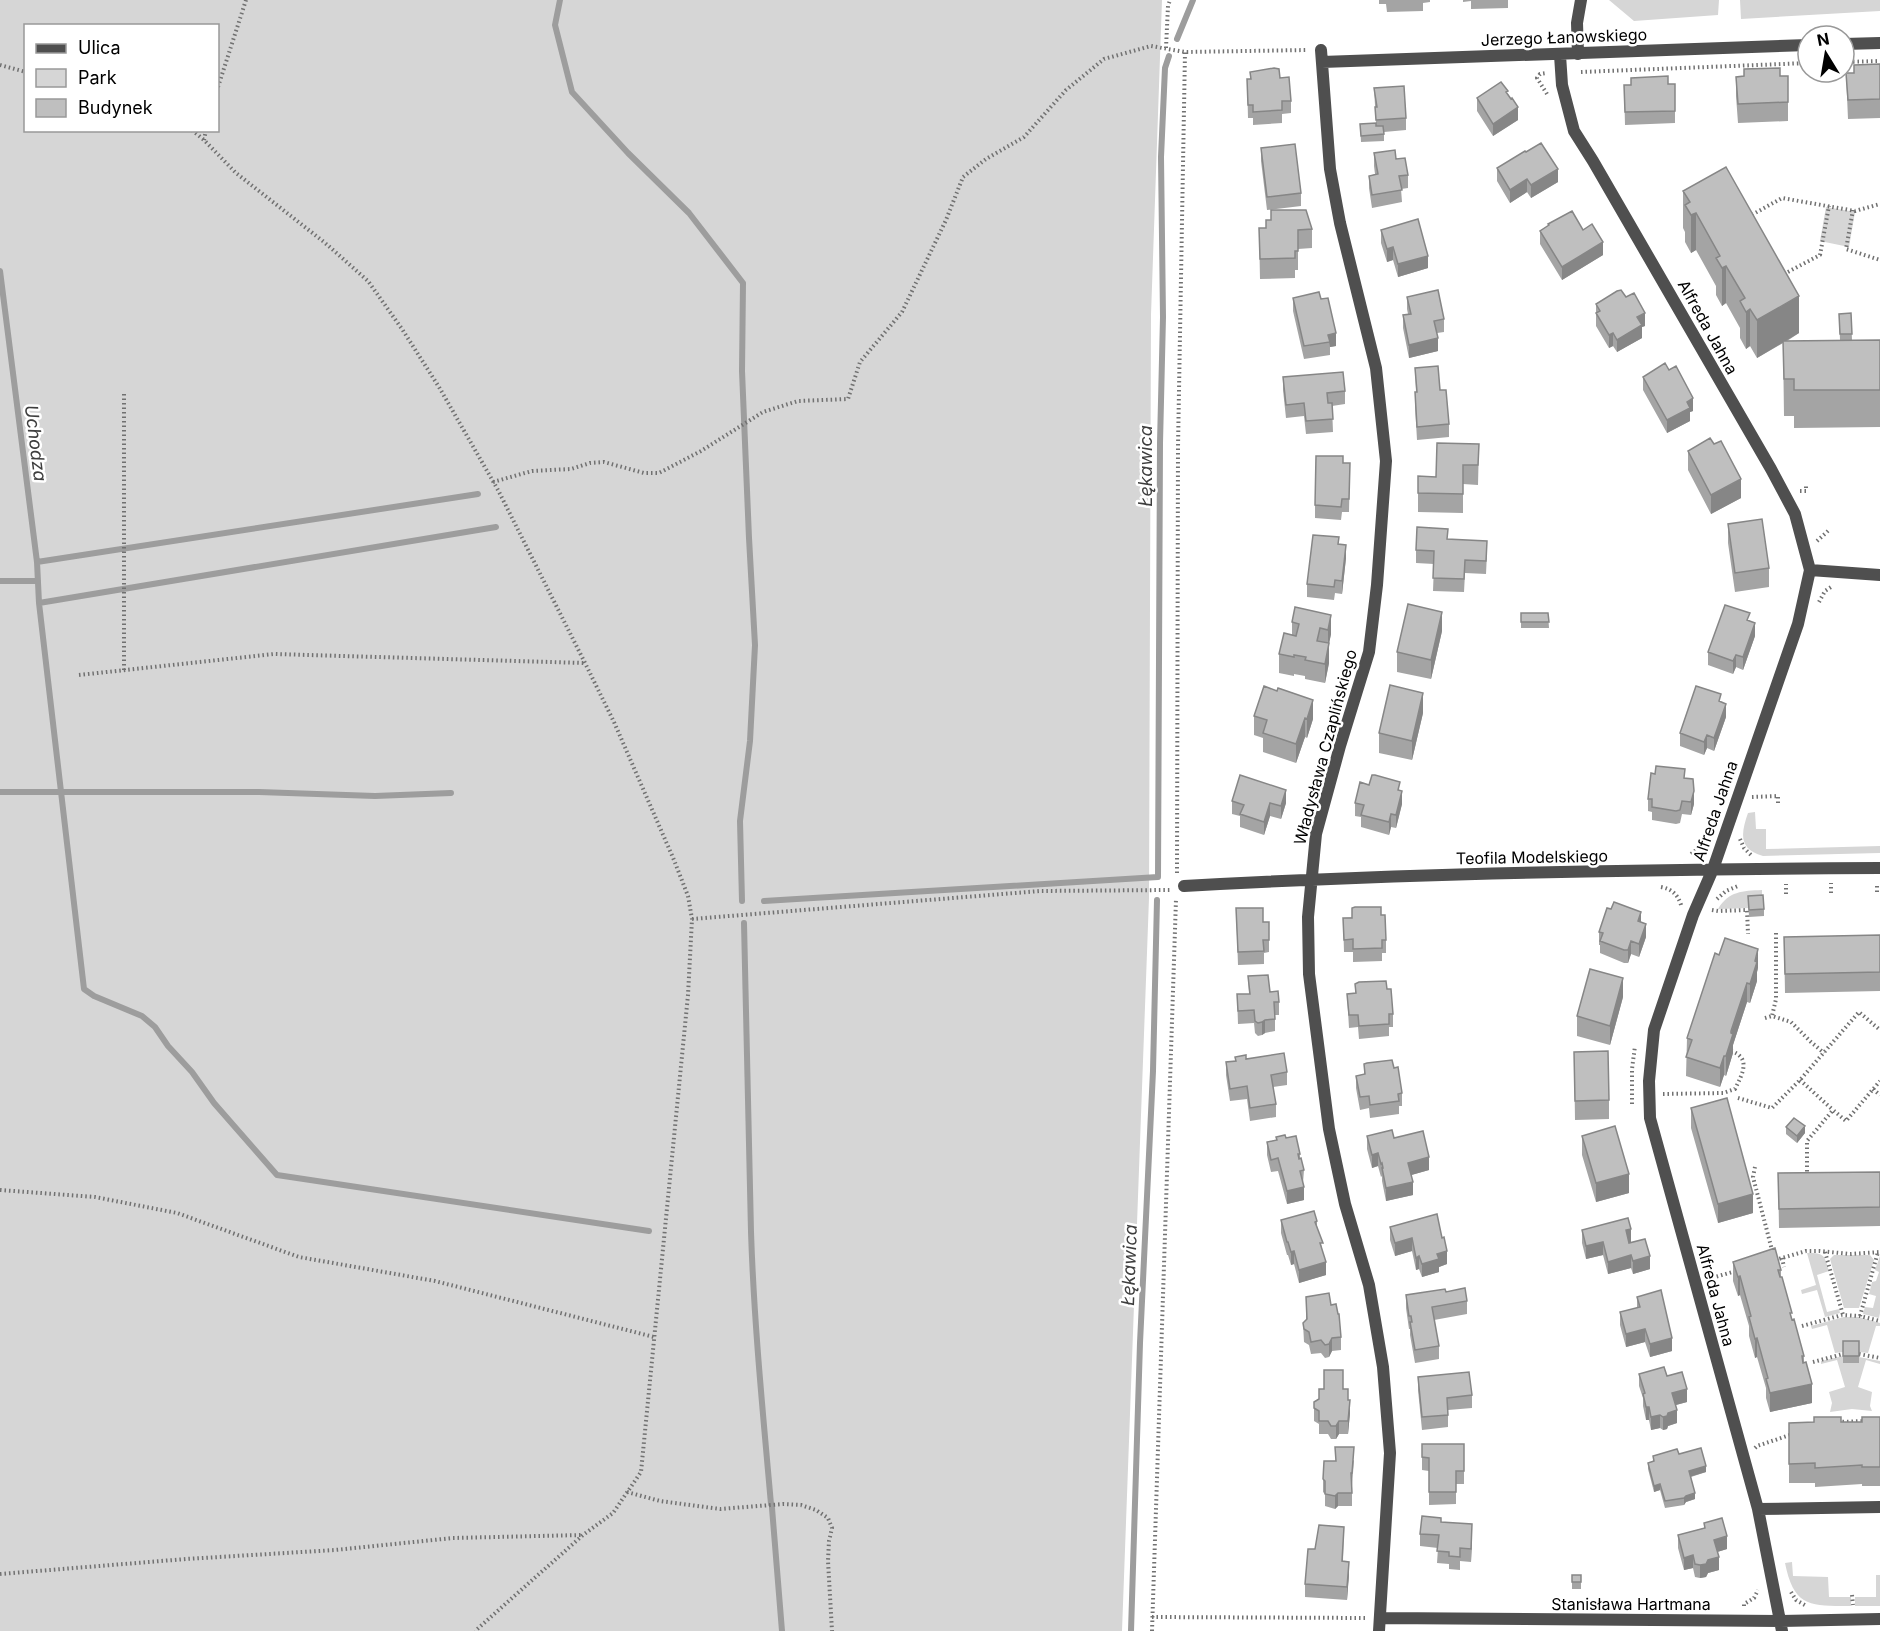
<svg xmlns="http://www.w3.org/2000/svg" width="1880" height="1631" font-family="Inter,sans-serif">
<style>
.green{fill:#d6d6d6;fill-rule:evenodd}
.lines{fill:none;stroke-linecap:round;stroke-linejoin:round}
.stream{stroke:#9d9d9d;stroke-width:6}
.path{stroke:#717171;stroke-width:4;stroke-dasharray:1.5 3;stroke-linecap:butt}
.street{stroke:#4f4f4f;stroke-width:12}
.wall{fill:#a4a4a4}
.shaded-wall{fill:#868686}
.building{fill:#bfbfbf;stroke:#868686;stroke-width:1.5}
.labels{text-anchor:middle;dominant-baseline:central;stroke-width:5;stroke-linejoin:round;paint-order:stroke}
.street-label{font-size:16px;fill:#000;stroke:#fff}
.water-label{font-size:18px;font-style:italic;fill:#3e3e3e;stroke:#fff}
</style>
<rect width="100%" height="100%" fill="#fff"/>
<path class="green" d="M0 0H1162L1151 315 1149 898 1122 1631H0ZM26 26H218V130H26Z
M1609 0H1719L1718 15 1634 21Z
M1740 0H1880V11L1741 19Z
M1826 207 1855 212 1849 247 1820 241Z
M1755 812 1756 829H1766V849L1880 846V853L1763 856C1738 849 1741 833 1748 813Z
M1762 890V902L1749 908 1718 909C1729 891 1742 891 1762 890Z
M1807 1253C1825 1253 1824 1255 1829 1271L1817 1275 1827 1312 1839 1309 1840 1313 1825 1317 1817 1290 1802 1294 1801 1290 1816 1285Z
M1834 1255H1870L1874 1260 1859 1308H1844L1830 1259Z
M1880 1256V1313L1879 1318 1863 1314 1865 1307 1873 1308 1876 1296 1869 1294 1872 1282 1876 1281 1879 1272 1875 1270Z
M1844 1317H1859L1880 1323V1326H1876L1868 1353 1859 1352 1858 1348 1843 1352 1835 1353 1827 1325 1812 1329 1811 1326Z
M1843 1356 1858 1362 1859 1357 1880 1361V1364L1866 1360 1858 1387 1872 1392 1870 1406 1872 1411 1852 1409 1830 1412 1832 1403 1829 1392 1845 1387 1837 1360 1821 1364V1361Z
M1792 1562 1793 1576 1828 1577 1829 1597H1851V1606C1811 1606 1794 1608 1785 1563Z
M1876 1575H1880V1606H1855V1597H1876Z"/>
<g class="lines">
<path class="stream" d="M560 0 555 25 572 92 628 153 689 213 743 283 742 371 749 538 755 645 750 741 740 821 742 901
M1177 39 1193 0
M0 271 37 562 39 603 84 989 94 996 142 1016 155 1027 168 1046 192 1072 214 1103 277 1175 649 1231
M37 562 478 494
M0 581H38
M39 603 496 527
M0 792H259L375 796 451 793
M764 901 1158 877 1160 443 1163 317 1161 157 1165 68 1169 56
M744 923C747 1026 748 1129 751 1232 754 1323 763 1414 771 1504
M772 1508 782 1631
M1131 1631 1140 1343 1153 1071 1157 900"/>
<path class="path" d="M1166 48 1168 6 1170 0
M1844 62 1880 61
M0 65 26 72
M1581 72 1808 63
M218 87 246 0
M1547 94 1537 78 1540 74 1547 73
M192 130 204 140 236 173 324 242 368 281 402 329 439 387 498 490 585 663 614 722 674 860 688 896 692 919 688 995 641 1472 613 1513 583 1535 475 1631
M204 140 206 130
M1853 210 1846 249 1880 260
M1748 217 1782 198 1855 211 1880 204
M1784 274 1820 255 1829 206
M124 394V670
M493 482 532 471 571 469 590 463 604 462 644 473H659L701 451 763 412 798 401 848 399 860 362 902 312 946 220 963 177 986 159 1024 137 1066 90 1104 59 1151 46 1185 52 1308 50
M1800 491H1806V484
M1817 541 1829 530
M1819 602 1825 591 1831 587
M79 675 274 654 585 663
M1752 797 1778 796V805
M1740 839 1744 848 1751 855
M1691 854 1704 844
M1177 873 1178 447 1185 52
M1661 887C1672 889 1678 895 1681 905
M1877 892V883
M1831 893V883
M1786 894V884
M1717 899 1726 891 1738 886
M1712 910 1718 911 1747 910 1748 934
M692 919 1040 891 1170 890
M1776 933V999L1772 1016 1791 1022 1811 1042 1824 1053
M1765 1018 1772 1016
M1800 1080 1833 1110
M1873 1089 1880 1095
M1663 1094 1723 1093 1735 1089C1743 1073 1751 1058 1731 1051
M1738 1098 1772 1108 1800 1080 1859 1012 1880 1030
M1632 1104V1069L1635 1046
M1755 1167 1753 1177 1773 1254
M1807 1176V1141L1833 1110 1846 1121 1880 1081
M0 1190 95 1197 177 1213 299 1257 435 1281 654 1337
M1825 1252 1843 1315
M1782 1258 1784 1267
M1775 1260 1806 1251H1820L1850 1254 1880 1252
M1708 1279 1736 1271
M1860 1316 1878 1252
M1802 1326 1842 1315 1860 1316 1880 1321
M1859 1354 1880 1358
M1813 1362 1843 1354
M1838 1422 1866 1421
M1755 1448 1757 1446 1793 1434
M627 1492 660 1501 720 1509 784 1504 801 1505 816 1510 828 1518 832 1528 829 1541 828 1561 832 1631
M0 1574 186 1559 335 1550 453 1538 582 1535
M1791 1592 1796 1600 1805 1605
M1852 1595 1853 1605
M1744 1606V1604L1754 1598 1758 1590
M1152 1617 1365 1618
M1152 1631 1176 899"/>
<path class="street" d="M1844 44 1880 43
M1321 50 1330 169 1340 223 1376 368 1386 461 1377 585 1369 652 1340 746 1316 834 1308 917 1309 974 1329 1129 1345 1204 1369 1285 1383 1367 1390 1453 1379 1631
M1578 54 1577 23 1581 0
M1560 55 1562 85 1574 131 1593 161 1771 469 1795 514 1810 570 1798 624 1713 869 1693 915 1654 1030 1649 1081 1650 1118 1758 1509 1782 1631
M1322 62 1808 45
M1810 570 1880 575
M1184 886C1416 873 1648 869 1880 868
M1758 1509 1880 1507
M1381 1618 1781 1621 1880 1619"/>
</g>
<path class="wall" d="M1379 0H1430V2L1423 3V11L1387 12 1386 4H1379Z
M1463 0H1514H1508V8L1471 9V1L1463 2Z
M1880 64V118L1848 119 1846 73H1854Z
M1250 72 1280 78 1291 101V113L1282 114V123L1253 125V118H1248L1247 79H1250Z
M1780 76H1788V121L1738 123 1736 96V77Z
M1675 84V123L1625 125 1624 85Z
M1374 88 1406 118V130L1384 132V141L1361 142 1360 124 1376 123Z
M1508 94 1511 99 1518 120 1493 136 1477 111V98Z
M1261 148 1301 193V206L1267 210 1261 161Z
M1374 153 1396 159 1408 175V188L1401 189 1402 202 1372 208 1369 188V176L1375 174 1374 166Z
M1497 168 1558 182 1531 198 1527 192 1510 203 1497 181Z
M1683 191 1799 333 1787 341 1840 340 1839 314 1851 313 1852 340H1880V427L1794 428V416H1784L1783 343 1757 358 1750 346 1746 349 1740 338V328L1726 303 1722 306 1716 295V286L1696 250 1691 253 1685 242V232L1683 228Z
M1548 224 1583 230 1603 255 1562 280 1540 244V231L1548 226Z
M1259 228 1312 229V248L1298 249V270H1295V278L1260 279Z
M1381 230 1428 268 1398 277 1393 260 1387 262 1381 243Z
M1407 297 1444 319V332L1437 333 1438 351 1409 358 1403 328V315L1408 314 1407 309Z
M1293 298 1321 299 1336 346 1330 347V355L1304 359 1293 311Z
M1596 304 1645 326 1642 327V338L1617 352 1613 346 1609 348 1596 326Z
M1415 368 1440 390 1449 424V437L1417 440 1415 405V392H1416Z
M1283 377 1345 391V404L1332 406 1333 432 1306 434 1304 416 1286 418 1283 390Z
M1643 377 1693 411 1690 412V421L1667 433 1643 390Z
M1479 444 1478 485 1463 484V513L1418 512V476L1436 477Z
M1688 451 1741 498 1711 514 1688 470Z
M1343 463H1350L1349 512H1342L1341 520 1315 518V505Z
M1728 524 1769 568V587L1735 592 1728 543Z
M1448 539 1487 553 1486 574 1465 573 1464 592 1433 591 1434 564 1416 563V550Z
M1339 544 1346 558 1342 594 1335 593 1334 600 1307 597V584Z
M1521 613H1548L1549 628H1521Z
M1331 615V634L1329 643V663L1325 683 1305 679V676L1294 674V676L1279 673V654L1292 635V622Z
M1750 621 1755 636 1743 670 1736 667 1733 674 1708 665V652Z
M1442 631 1431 679 1397 672V652Z
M1264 686 1313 719 1307 738 1305 737 1296 763 1263 752V738L1254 735V716Z
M1721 702 1726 717 1714 751 1707 748 1704 755 1680 746V733Z
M1423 713 1412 760 1379 753V733Z
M1685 778 1694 804 1691 815 1682 814 1680 823 1676 824 1652 820V812L1648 811V799Z
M1369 785 1400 790 1402 804 1396 828 1391 827 1389 835 1361 827V817L1355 816V803Z
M1232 801 1286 803 1281 819 1270 816 1264 835 1240 827V816L1232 814Z
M1748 896 1764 909V916L1749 917Z
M1236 908 1263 922H1269V952L1264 953V964L1238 965Z
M1381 915 1386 940V953H1382V961L1353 962V952H1344L1343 918Z
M1641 922 1646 937 1639 957 1631 954 1628 963H1624L1600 953V945H1599V932Z
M1880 935V991L1785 993 1784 937Z
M1758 968 1757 972V981L1750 1003 1747 1002 1733 1045V1053L1726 1076 1724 1075 1720 1087 1686 1076 1687 1038Z
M1248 976 1270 992 1279 1002V1015H1275V1031L1265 1033 1262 1035 1258 1036 1255 1033 1254 1023 1238 1024 1237 994H1249Z
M1355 984 1387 989 1393 1014V1027H1389V1036L1359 1039 1358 1027 1349 1028 1347 994H1355Z
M1623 997 1610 1045 1577 1036V1016Z
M1574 1052 1609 1100V1119L1575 1120Z
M1246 1059 1287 1072V1085L1273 1087 1276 1104V1117L1250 1121 1247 1099 1230 1101 1226 1075V1062Z
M1364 1064 1394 1068 1402 1093V1106H1399V1114L1370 1118 1369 1108 1360 1110 1356 1088V1076L1364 1074Z
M1691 1108 1753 1213 1718 1223 1691 1128Z
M1786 1127 1805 1133 1797 1143 1786 1134Z
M1367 1136 1394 1138 1429 1170 1411 1175 1413 1195 1386 1201 1382 1181V1176L1381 1177 1378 1166 1372 1168 1367 1149Z
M1582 1136 1629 1193 1596 1202 1582 1155Z
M1276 1137 1286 1138 1300 1154V1158L1304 1170 1303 1183 1304 1200 1287 1204 1278 1171 1271 1172 1267 1155V1142L1276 1140Z
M1880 1172V1226L1779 1228 1778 1173Z
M1437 1214 1447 1264 1439 1267V1272L1422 1277 1419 1269 1416 1270 1412 1251 1395 1256 1390 1240V1227Z
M1281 1220 1317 1221V1226L1323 1253 1326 1275 1299 1283 1294 1264 1291 1265 1288 1255H1287L1281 1233Z
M1582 1230 1631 1242H1629L1650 1269 1633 1274 1631 1268 1608 1274 1603 1255 1586 1259 1582 1243Z
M1733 1262 1781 1270V1277L1792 1320 1804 1356V1363L1812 1403 1770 1412 1766 1398V1388L1757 1357 1755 1358 1749 1336V1326L1740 1295 1738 1296 1733 1281Z
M1446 1292 1467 1301V1314L1434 1320 1439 1346V1359L1415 1363 1410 1335V1329H1409L1406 1308V1295Z
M1306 1297 1331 1305 1341 1337V1350L1332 1351 1329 1357 1325 1358 1321 1353 1311 1354 1309 1345 1304 1342 1303 1323 1306 1320Z
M1637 1297 1672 1351 1650 1357 1645 1342 1626 1347 1620 1325V1312L1637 1308Z
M1843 1341H1859V1363H1843Z
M1639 1374 1667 1376 1687 1402 1676 1405 1677 1423 1668 1426 1667 1429 1663 1430 1660 1428 1651 1430 1649 1420H1646L1643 1406V1398L1639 1386Z
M1418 1377 1472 1395V1408L1448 1410V1427L1422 1430 1418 1390Z
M1343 1389 1348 1400 1350 1413 1348 1434H1339L1336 1439H1331L1328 1434H1319V1424L1314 1421V1402Z
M1880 1417V1486H1862V1484L1815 1487V1483H1789V1423L1862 1422Z
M1422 1444H1464V1484H1456V1504L1429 1505V1471L1422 1470Z
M1679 1454 1706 1472 1691 1477 1695 1499 1686 1502 1684 1505 1665 1508 1660 1490 1654 1492 1648 1469V1463L1653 1462V1456Z
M1354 1460 1352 1486V1506H1338L1335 1509 1325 1506V1494L1323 1492V1479Z
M1441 1522 1472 1537 1471 1562 1460 1561V1570L1449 1569V1564L1437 1563 1438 1548 1420 1546V1534Z
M1704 1523 1727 1549 1717 1552 1719 1570 1708 1573 1706 1577 1700 1578 1695 1577 1693 1568 1684 1570 1678 1548V1535L1704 1528Z
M1344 1527 1343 1561 1349 1574 1347 1600 1305 1597V1584L1315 1549Z
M1572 1575H1581V1589H1572Z"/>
<path class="shaded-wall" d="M1518 107V120L1493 136V124Z
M1558 169V182L1531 198V185Z
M1527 179V192L1510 203V190Z
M1696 213V250L1691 253V215Z
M1603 242V255L1562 280V267Z
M1393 247V260L1387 262V249Z
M1428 256V268L1398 277V264Z
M1726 266V303L1722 306V268Z
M1799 296V333L1757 358V320Z
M1750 309V346L1746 349V312Z
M1645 313V326L1642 327V338L1617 352V340L1637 317Z
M1336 333V346L1330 347 1328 335Z
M1613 333V346L1609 348V335Z
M1438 338V351L1409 358V345Z
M1693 398V411L1690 412V421L1667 433V420L1687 402Z
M1741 479V498L1711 514V495Z
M1346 545V558L1342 594V581Z
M1442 612V631L1431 679V660Z
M1331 615V634L1328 649V630Z
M1755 623V636L1743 670V657Z
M1329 643V663L1325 683V664Z
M1736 655V667L1733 674V661Z
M1423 693V713L1412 760V741Z
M1313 700V719L1307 738V719Z
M1726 704V717L1714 751V738Z
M1305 718V737L1296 763V744Z
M1707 735V748L1704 755V742Z
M1286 790V803L1281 819V806Z
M1402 791V804L1396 828V815Z
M1694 791V804L1691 815V802Z
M1270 803V816L1264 835V822Z
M1391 814V827L1389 835V822Z
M1641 912V925L1638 921Z
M1646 924V937L1639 957V944Z
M1631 941V954L1628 963V950Z
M1758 949V968L1757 972V981L1750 1003V984Z
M1623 978V997L1610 1045V1026Z
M1747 983V1002L1733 1045V1053L1726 1076V1056L1731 1033Z
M1265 1020V1033L1262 1035V1022Z
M1724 1056V1075L1720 1087V1068Z
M1805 1126V1133L1797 1143V1136Z
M1378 1153V1166L1372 1168V1155Z
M1429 1157V1170L1408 1176V1163Z
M1629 1174V1193L1596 1202V1183Z
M1413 1182V1195L1386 1201V1188Z
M1304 1187V1200L1287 1204V1191Z
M1753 1194V1213L1718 1223V1204Z
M1631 1229V1242L1626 1243V1230Z
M1412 1238V1251L1395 1256V1243Z
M1603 1242V1255L1586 1259V1246Z
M1294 1251V1264L1291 1265V1252Z
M1447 1251V1264L1439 1267V1272L1422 1277V1264L1437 1254Z
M1631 1255V1268L1608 1274V1262Z
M1419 1256V1269L1416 1270V1258Z
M1650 1256V1269L1633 1274V1261Z
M1326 1262V1275L1299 1283V1270Z
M1740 1276V1295L1738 1296V1277Z
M1645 1329V1342L1626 1347V1334Z
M1332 1338V1351L1329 1357V1344Z
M1672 1338V1351L1650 1357V1344Z
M1757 1338V1357L1755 1358V1339Z
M1812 1384V1403L1770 1412V1393Z
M1687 1389V1402L1672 1406V1393Z
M1350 1400V1413L1348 1434V1421Z
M1646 1407H1649V1420H1646Z
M1677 1410V1423L1668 1426 1667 1429 1663 1430V1417L1668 1413Z
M1660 1415V1428L1651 1430V1417Z
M1339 1421V1434L1336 1439V1426Z
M1706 1466V1472L1689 1477V1471Z
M1660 1484V1490L1654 1492V1486Z
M1338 1493V1506L1335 1509V1496Z
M1695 1493V1499L1686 1502 1684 1505V1498L1686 1496Z
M1472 1524V1537L1471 1562V1549Z
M1727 1536V1549L1714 1553V1540Z
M1693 1555V1568L1684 1570V1558Z
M1719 1557V1570L1708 1573 1706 1577 1700 1578V1565L1708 1560Z
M1349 1562V1574L1347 1600V1587Z"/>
<path class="building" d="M1880 64V99L1848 100 1846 73H1854V65Z
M1274 68 1279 69 1280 78 1289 77 1291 101H1282V110L1253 112V105H1248L1247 79H1251L1250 72Z
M1780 68V76H1788V102L1738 104 1736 77 1744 76V69Z
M1668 76V84H1675V111L1625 112 1624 85H1631V78Z
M1501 82 1508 91 1506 92 1511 99 1512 98 1518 107 1493 124 1477 98Z
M1404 86 1406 118 1376 120 1375 107H1377L1374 88Z
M1376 123V126H1383L1384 134 1361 136 1360 124Z
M1541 143 1558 169 1531 185 1527 179 1510 190 1497 168 1525 151 1526 152Z
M1295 144 1301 193 1267 197 1261 148Z
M1395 150 1396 159 1405 158 1408 175 1399 176 1402 190 1372 195 1369 176 1378 174 1374 153Z
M1726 167 1799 296 1757 320 1750 309 1746 312 1740 301 1745 298 1726 266 1722 268 1716 258 1720 256 1696 213 1691 215 1685 205 1690 202 1683 191Z
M1271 210H1306L1312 229 1298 230V251H1295V258L1260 259 1259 228H1266V220H1271Z
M1572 211 1583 230 1592 224 1603 242 1562 267 1540 231 1549 225 1548 224Z
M1418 219 1428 256 1398 264 1393 247 1387 249 1381 230Z
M1438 290 1444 319 1434 321 1438 338 1409 345 1403 315 1411 314 1407 297Z
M1621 290 1626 297 1634 293 1645 313 1637 317 1642 325 1617 340 1613 333 1609 335 1596 313 1600 311 1596 304 1617 291Z
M1319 292 1321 299 1328 298 1336 333 1328 335 1330 342 1304 346 1293 298Z
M1851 313 1852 334H1840L1839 314Z
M1880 340V390H1794V379H1784L1783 341Z
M1665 363 1669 370 1676 366 1693 398 1687 402 1690 408 1667 420 1643 377Z
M1438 366 1440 390H1446L1449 424 1417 427 1415 392H1417L1415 368Z
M1343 372 1345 391 1327 393 1328 403H1332L1333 419 1306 421 1304 403 1286 405 1283 377Z
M1710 438 1714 444 1721 441 1741 479 1711 495 1688 451Z
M1437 443 1479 444 1478 465H1463V494L1418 493V476L1436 477Z
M1316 456H1343V463H1350L1349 499H1342L1341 507 1315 505Z
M1762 519 1769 568 1735 573 1728 524Z
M1417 527 1448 529 1447 539 1487 541 1486 561 1465 560 1464 579 1433 578 1434 551 1416 550Z
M1313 535 1339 537 1338 544 1346 545 1342 581 1335 580 1334 587 1307 584Z
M1408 604 1442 612 1431 660 1397 652Z
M1725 605 1750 613 1747 620 1755 623 1743 657 1736 655 1733 661 1708 652Z
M1295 607 1331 615 1328 630 1320 628 1317 641 1329 643 1325 664 1305 660 1306 657 1294 655V657L1279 654 1284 633 1296 636 1299 624 1292 622Z
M1521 613H1548L1549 622H1521Z
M1390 685 1423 693 1412 741 1379 733Z
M1264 686 1277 691 1278 688 1313 700 1307 719 1305 718 1296 744 1263 733 1267 720 1254 716Z
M1696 686 1721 694 1719 701 1726 704 1714 738 1707 735 1704 742 1680 733Z
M1656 766 1685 769 1684 778 1693 779 1694 791 1691 802 1682 801 1680 810 1676 811 1652 807V799H1648L1651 773 1655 774Z
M1240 775 1286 790 1281 806 1270 803 1264 822 1240 814 1244 805 1232 801Z
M1372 775H1375L1400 782 1398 790 1402 791 1396 815 1391 814 1389 822 1361 815 1364 805 1355 803 1360 782 1369 785Z
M1763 895 1764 909 1749 910 1748 896Z
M1614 902 1641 912 1638 921 1646 924 1639 944 1631 941 1628 950H1624L1600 941 1603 933 1599 932 1607 908 1611 909Z
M1355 907H1381V915H1385L1386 940H1382V948L1353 949V939L1344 940 1343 918H1352V908Z
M1236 908H1263V922H1269V940H1263L1264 951 1238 952Z
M1880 935V972L1785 974 1784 937Z
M1725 938 1758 949 1755 961 1757 962 1750 984 1747 983 1731 1031V1033L1733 1034 1726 1056H1724L1720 1068 1686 1057 1692 1040 1687 1038 1715 953 1719 955Z
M1590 969 1623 978 1610 1026 1577 1016Z
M1268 975 1270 992 1278 991 1279 1002H1274L1275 1019 1265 1020 1262 1022 1258 1023 1255 1021 1254 1010 1238 1011 1237 994H1250L1248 976Z
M1386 981 1387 989H1391L1393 1014H1389V1024L1359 1026 1358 1015H1349L1347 994 1356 993 1355 984 1359 982Z
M1608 1051 1609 1100 1575 1101 1574 1052Z
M1284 1053 1287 1072 1271 1075 1276 1104 1250 1108 1247 1086 1230 1089 1226 1062 1236 1061 1235 1057 1246 1055V1059Z
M1392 1060 1394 1068 1398 1067 1402 1093 1398 1094 1399 1101 1370 1105 1369 1096 1360 1097 1356 1076 1365 1074 1364 1064 1367 1063Z
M1727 1098 1753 1194 1718 1204 1691 1108Z
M1794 1118 1805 1126 1797 1136 1786 1127Z
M1615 1126 1629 1174 1596 1183 1582 1136Z
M1392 1130 1394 1138 1423 1131 1429 1157 1408 1163 1413 1182 1386 1188 1382 1168H1383L1382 1163 1381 1164 1378 1153 1372 1155 1367 1136Z
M1285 1135 1286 1138 1296 1136 1300 1154H1298L1299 1159 1301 1158 1304 1170 1300 1171 1304 1187 1287 1191 1278 1158 1271 1160 1267 1142 1277 1140 1276 1137Z
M1880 1172V1207L1779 1209 1778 1173Z
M1314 1211 1317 1221 1315 1222 1323 1243H1320L1326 1262 1299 1270 1294 1251 1291 1252 1288 1242H1287L1281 1220Z
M1437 1214 1442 1238 1444 1237 1447 1251 1437 1254 1439 1259 1422 1264 1419 1256 1416 1258 1412 1238 1395 1243 1390 1227Z
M1628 1218 1631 1229 1626 1230 1629 1243 1645 1239 1650 1256 1633 1261 1631 1255 1608 1262 1603 1242 1586 1246 1582 1230Z
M1775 1248 1781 1270H1778L1780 1277H1782L1792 1313H1790L1792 1320 1794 1319 1804 1356H1802L1803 1363 1806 1362 1812 1384 1770 1393 1766 1379 1768 1378 1757 1338 1755 1339 1749 1317 1751 1316 1740 1276 1738 1277 1733 1262Z
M1465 1288 1467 1301 1432 1307 1439 1346 1415 1350 1410 1322H1412L1411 1316H1409L1406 1295 1445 1289 1446 1292Z
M1661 1290 1672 1338 1650 1344 1645 1329 1626 1334 1620 1312 1640 1307 1637 1297Z
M1329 1293 1331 1305 1336 1304 1338 1314H1339L1341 1337 1332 1338 1329 1344 1325 1345 1321 1340 1311 1342 1309 1332 1304 1329 1303 1323 1307 1319 1306 1297Z
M1843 1341H1859V1356H1843Z
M1664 1367 1667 1376 1682 1372 1687 1389 1672 1393 1677 1410 1668 1413 1667 1416 1663 1417 1660 1415 1651 1417 1649 1407H1646L1643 1394 1645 1393 1639 1374Z
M1324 1370H1343V1389H1348V1400H1350L1348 1421H1339L1336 1426H1331L1328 1421H1319V1411L1314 1408V1402L1319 1399V1389H1324Z
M1469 1372 1472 1395 1447 1398 1448 1415 1422 1417 1418 1377Z
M1814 1417H1841V1422H1862V1417H1880V1467H1862V1465L1815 1468V1463L1789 1464V1423L1814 1422Z
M1422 1444H1464V1471H1456V1492H1429V1458L1422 1457Z
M1335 1447H1354L1352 1473H1351L1352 1493H1338L1335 1496 1325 1494V1481L1323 1479 1324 1461H1336Z
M1701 1448 1706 1466 1689 1471 1695 1493 1686 1496 1684 1498 1665 1501 1660 1484 1654 1486 1648 1463 1654 1461 1653 1456 1677 1449 1679 1454Z
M1422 1516 1441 1518V1522L1472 1524 1471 1549 1460 1548V1557L1449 1556V1552L1437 1551 1439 1535 1420 1534Z
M1722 1518 1727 1536 1714 1540 1719 1557 1708 1560 1706 1564 1700 1565 1695 1564 1693 1555 1684 1558 1678 1535 1705 1528 1704 1523Z
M1319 1525 1344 1527 1342 1561 1349 1562 1347 1587 1305 1584 1308 1549H1315Z
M1572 1575H1581V1582H1572Z"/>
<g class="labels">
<g class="street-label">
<text transform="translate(1564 37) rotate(-2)">Jerzego Łanowskiego</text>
<text transform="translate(1708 327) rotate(61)">Alfreda Jahna</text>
<text transform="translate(1325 747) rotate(-75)">Władysława Czaplińskiego</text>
<text transform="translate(1715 811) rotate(-71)">Alfreda Jahna</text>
<text transform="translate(1532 857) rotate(-1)">Teofila Modelskiego</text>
<text transform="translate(1716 1295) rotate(75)">Alfreda Jahna</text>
<text x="1631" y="1604">Stanisława Hartmana</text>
</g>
<g class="water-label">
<text transform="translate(36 443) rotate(83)">Uchodza</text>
<text transform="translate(1145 466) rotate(-90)">Łękawica</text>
<text transform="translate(1129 1265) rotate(-88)">Łękawica</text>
</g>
</g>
<rect x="24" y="24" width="195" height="108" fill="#ffffff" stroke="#999999" stroke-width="1.5"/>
<rect x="36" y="44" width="30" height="9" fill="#4f4f4f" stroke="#999999" stroke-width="1.5"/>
<text x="78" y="54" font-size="18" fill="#000000">Ulica</text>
<rect x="36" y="69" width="30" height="18" fill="#d6d6d6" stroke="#999999" stroke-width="1.5"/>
<text x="78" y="84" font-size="18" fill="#000000">Park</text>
<rect x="36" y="99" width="30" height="18" fill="#bfbfbf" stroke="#999999" stroke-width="1.5"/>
<text x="78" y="114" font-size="18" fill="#000000">Budynek</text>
<g transform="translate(1826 54) rotate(349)"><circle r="28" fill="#ffffff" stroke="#999999" stroke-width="1.5"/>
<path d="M0-4.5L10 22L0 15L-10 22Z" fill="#000000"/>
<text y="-9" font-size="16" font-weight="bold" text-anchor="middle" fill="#000000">N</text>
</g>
</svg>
